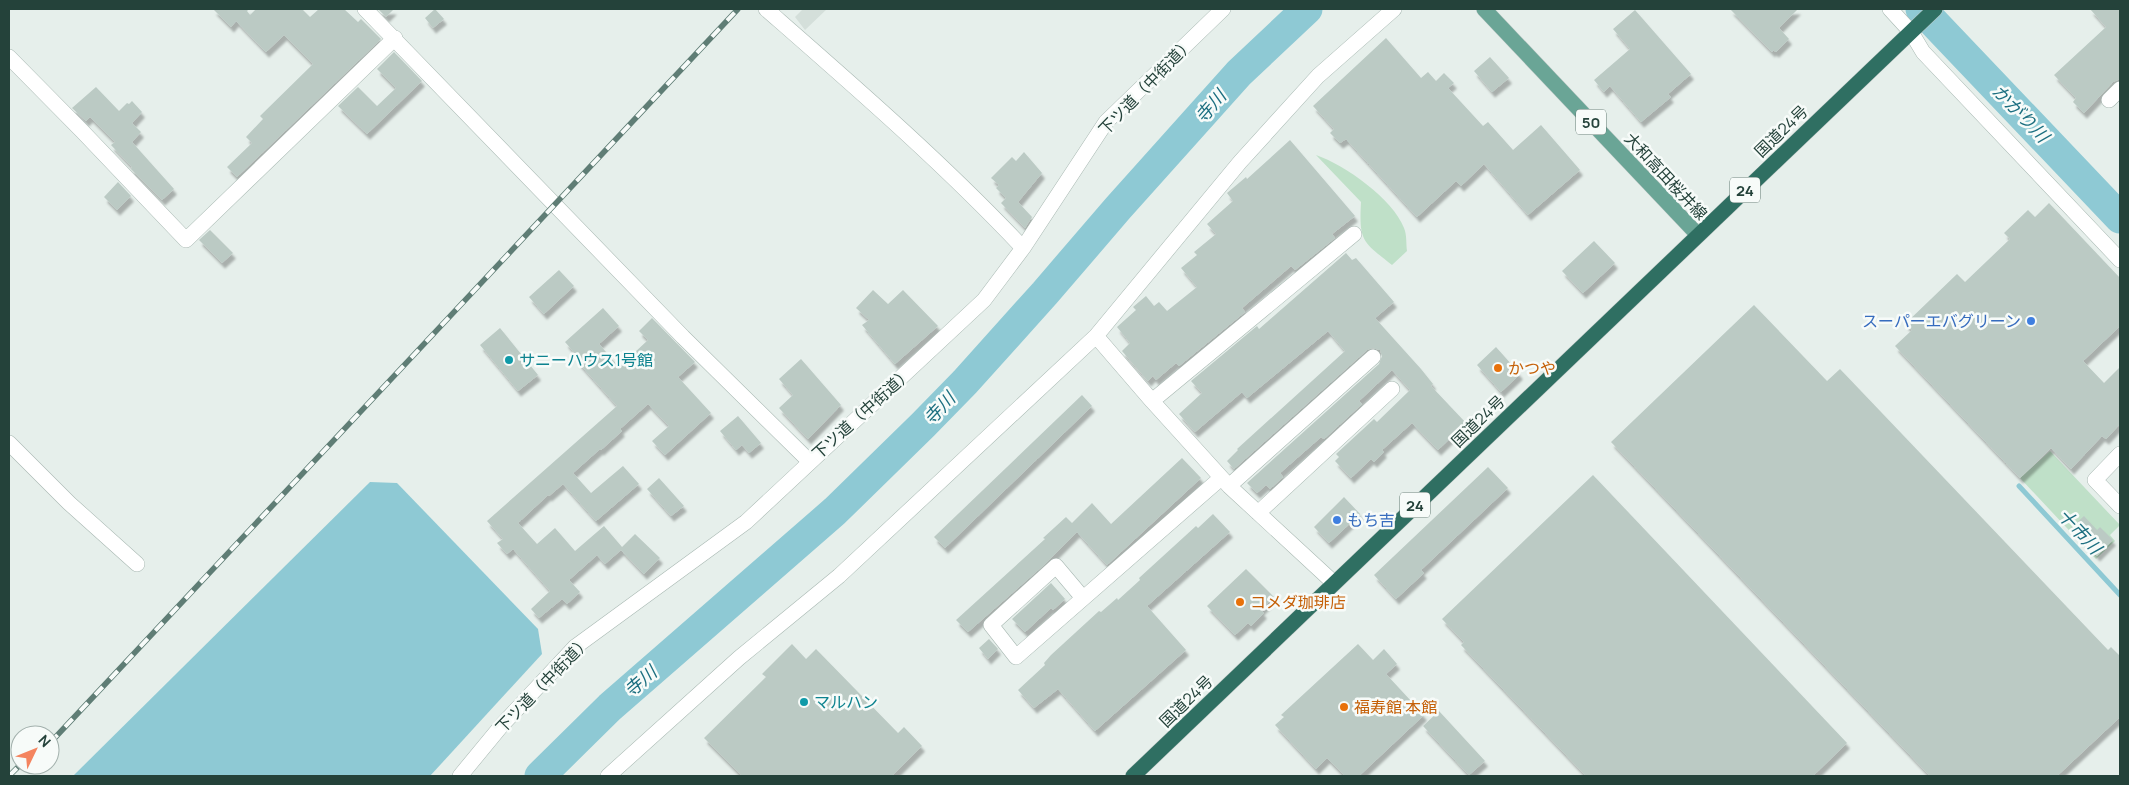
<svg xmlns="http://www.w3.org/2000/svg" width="2129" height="785" font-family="Manrope,'Noto Sans JP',sans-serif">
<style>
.built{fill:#d4dfda}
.green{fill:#bfe0c8}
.water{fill:#8ec9d4}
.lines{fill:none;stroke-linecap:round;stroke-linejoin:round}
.stream{stroke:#8ec9d4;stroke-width:5}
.river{stroke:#8ec9d4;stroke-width:31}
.building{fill:#bbcac4;filter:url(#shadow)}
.street-casing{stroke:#a8b8b2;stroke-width:16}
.primary-casing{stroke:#c2cac8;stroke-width:16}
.highway-casing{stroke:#c2cac8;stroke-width:16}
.street{stroke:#fff;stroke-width:15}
.primary{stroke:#6aa596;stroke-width:15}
.highway{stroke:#2f6f62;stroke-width:15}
.rail-casing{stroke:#5f7d75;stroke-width:5.5}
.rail{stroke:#f7fbf9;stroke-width:4;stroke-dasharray:11;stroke-linecap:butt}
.shop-dot{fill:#3f7fe0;stroke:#f7fbf9;stroke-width:2}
.culture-dot{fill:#0f9aa8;stroke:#f7fbf9;stroke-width:2}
.food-dot{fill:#e8710a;stroke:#f7fbf9;stroke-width:2}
.labels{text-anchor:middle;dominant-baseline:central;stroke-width:5;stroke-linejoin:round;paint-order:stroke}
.shield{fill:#f7fbf9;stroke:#637a73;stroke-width:1}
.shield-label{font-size:15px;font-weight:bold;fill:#24423a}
.street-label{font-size:16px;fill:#24423a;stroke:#f7fbf9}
.shop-label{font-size:16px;fill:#366cbe;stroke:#f7fbf9;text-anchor:end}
.culture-label{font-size:16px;fill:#0d838f;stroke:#f7fbf9;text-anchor:start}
.food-label{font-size:16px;fill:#c56008;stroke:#f7fbf9;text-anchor:start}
.water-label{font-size:18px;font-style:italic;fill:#1c6f80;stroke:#f7fbf9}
</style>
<defs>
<filter id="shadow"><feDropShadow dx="3" dy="5.5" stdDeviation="1" flood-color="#0004"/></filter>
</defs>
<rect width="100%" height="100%" fill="#e6efeb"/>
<path class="built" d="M803 9H827L805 30 795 17Z"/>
<path class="green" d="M1316 155C1345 165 1393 199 1404 228 1407 235 1406 244 1407 251L1392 265C1362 241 1359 241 1361 202Z
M2050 451 2120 525 2110 535 2115 541 2096 559 2020 478Z"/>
<path class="water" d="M370 482 397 483 538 629 542 654 430 776H73Z"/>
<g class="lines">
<path class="stream" d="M2019 486 2120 595"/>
<path class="river" d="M1921 9 2120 218
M540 776 610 707 835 511 923 425 965 382 1045 293 1118 208 1239 73 1307 9"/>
</g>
<path class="building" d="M213 9H249L247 11 250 15 256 9H302L310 17 319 9H344L358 22 361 19 381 39 237 177 227 167 252 143 246 137 263 119 260 116 313 64 284 35 266 52 236 21 231 27Z
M378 9H394L386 17Z
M435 9 444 19 433 28 425 18Z
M1730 9H1798L1779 28 1789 39 1776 52 1773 50 1772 52Z
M2090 9H2120V79L2113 82 2084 113 2073 102 2076 98 2054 75 2106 27Z
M1635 10 1691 74 1668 94 1671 97 1641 122 1610 86 1604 92 1594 80 1630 49 1613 29Z
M1386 38 1421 78 1428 72 1436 81 1444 73 1454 83 1448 88 1483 126 1488 122 1513 150 1541 125 1580 170 1528 215 1484 164 1461 186 1456 181 1417 217 1346 139 1340 143 1330 133 1334 129 1313 106Z
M394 52 422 81 367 134 338 106 358 87 377 106 396 88 377 69Z
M1490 57 1509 78 1492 92 1474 71Z
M96 87 119 111 127 103 129 104 132 101 142 112 132 123 141 132 132 142 174 189 162 200 131 169 132 167 111 145 115 142 90 117 86 121 72 108Z
M1290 140 1355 216 1332 234 1335 238 1295 270 1291 266 1242 308 1245 312 1179 366 1176 363 1156 380 1153 376 1148 381 1122 351 1130 343 1117 327 1136 310 1133 307 1146 296 1154 306 1159 302 1167 311 1197 287 1181 268 1197 255 1194 252 1216 234 1207 224 1233 201 1227 193 1246 177 1247 179Z
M1024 152 1042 173 1018 202 1032 217 1025 228 1001 203 1006 198 996 188 999 185 991 178 1012 157 1016 161Z
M118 182 131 196 117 210 104 197Z
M2049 203 2120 278V326L2083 361 2104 383 2120 367V424L2106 439 2102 436 2071 469 2051 448 2020 478 1895 346 1912 330 1905 324 1957 274 1965 282 2010 239 2004 233 2028 210 2035 217Z
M210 230 233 253 222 263 199 240Z
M1594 241 1615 263 1583 293 1562 271Z
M1346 253 1352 260 1356 258 1394 302 1375 318 1421 369 1433 384 1431 386 1466 423 1438 450 1412 423 1382 450 1384 452 1374 462 1371 459 1351 478 1335 461 1339 457 1336 454 1374 419 1377 422 1410 390 1392 370 1359 401 1362 404 1324 439 1321 437 1280 473 1283 477 1270 489 1266 485 1257 493 1247 483 1379 364 1382 356 1380 350 1372 348 1367 350 1234 469 1227 461 1238 450 1237 449 1345 351 1328 331 1247 398 1242 392 1195 432 1179 414 1202 393 1191 381 1257 326 1259 329Z
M559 270 574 286 544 314 529 297Z
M873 290 888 304 903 290 938 326 895 364 862 325 869 320 856 308Z
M1754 305 1827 381 1840 369 2108 650 2111 647 2120 656V717L2057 776H1930L1611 442Z
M603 308 619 326 599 344 619 367 648 340 639 331 652 318 695 362 678 377 711 413 665 455 652 441 669 426 648 404 620 429 622 431 601 450 600 449 573 473 591 493 623 466 639 484 596 521 563 484 549 496 548 495 518 523 537 544 555 528 575 551 604 526 622 547 635 534 660 558 644 574 621 550 605 564 597 555 569 580 580 592 567 604 562 599 539 618 531 609 550 591 513 549 507 554 497 543 503 539 487 521 617 406 576 360 579 358 565 342Z
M500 328 538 375 518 391 480 345Z
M1496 347 1520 374 1501 392 1477 365Z
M801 359 841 405 808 439 779 408 793 395 779 379Z
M1082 395 1092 406 945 548 934 537Z
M738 416 761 443 749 453 742 445 736 450 720 431Z
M1182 458 1201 478 1107 565 1077 532 1045 564 968 632 956 620 1045 539 1043 538 1066 517 1072 523 1092 503 1111 524Z
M1488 467 1508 488 1421 570 1424 573 1396 599 1374 575Z
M1593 475 1847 743 1813 776H1586L1461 645 1464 642 1442 619Z
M659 478 684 506 671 516 647 489Z
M1344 497 1360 514 1329 543 1314 527Z
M1213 514 1230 532 1147 606 1186 650 1095 731 1058 689 1034 708 1018 690 1045 665 1044 663 1051 655 1099 611 1101 612 1117 598 1118 600 1140 580 1139 578 1196 526 1198 528Z
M2084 516 2097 530 2100 527 2113 540 2097 556 2071 528Z
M1246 569 1274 597 1261 610 1264 613 1251 626 1248 623 1235 635 1207 606Z
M1051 583 1065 599 1053 610 1051 608 1025 632 1012 619Z
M989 639 998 649 988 659 979 648Z
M792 644 806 659 816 649 898 733 904 727 922 746 892 776H742L704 738 766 677 762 674Z
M1358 644 1373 660 1384 649 1397 664 1386 674 1424 715 1359 776H1345L1327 758 1316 769 1275 725 1284 717 1281 715Z
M1439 711 1485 761 1469 775 1423 726Z"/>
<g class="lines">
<defs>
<path id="street" d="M365 9 683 337 809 461
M766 9C854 86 943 163 1023 248
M1890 9 1911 32 1923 52 2120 260
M9 57 83 132 186 240 395 38
M2109 100 2120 89
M1096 336 1152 401
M9 443 69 503 137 564
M2120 454 2095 480 2120 506
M1229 486 1373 357
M1258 513 1392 389
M1334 583 1229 486 1152 401 1354 234
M1083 598 1056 566 991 625 1016 657 1221 478
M460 776 502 725 575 647 746 522 984 300 1023 248 1106 122 1223 9
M608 776 739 658 839 576 1096 336 1240 162 1318 76 1394 9"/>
<path id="primary" d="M1484 9 1698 235"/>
<path id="highway" d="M1133 776 1935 9"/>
</defs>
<use href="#street" class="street-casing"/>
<use href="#primary" class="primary-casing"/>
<use href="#highway" class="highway-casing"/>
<use href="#street" class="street"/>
<use href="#primary" class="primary"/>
<use href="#highway" class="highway"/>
<defs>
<path id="rail" d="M50 743 738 9
M9 776 20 765"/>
</defs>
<use href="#rail" class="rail-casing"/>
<use href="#rail" class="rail"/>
</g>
<g class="shop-dot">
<circle cx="2031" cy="321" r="5"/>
<circle cx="1337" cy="520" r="5"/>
</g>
<g class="culture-dot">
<circle cx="509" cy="360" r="5"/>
<circle cx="804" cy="702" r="5"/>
</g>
<g class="food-dot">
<circle cx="1498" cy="368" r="5"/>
<circle cx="1240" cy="602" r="5"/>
<circle cx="1344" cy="707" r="5"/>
</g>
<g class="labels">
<g class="shield">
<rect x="1576" y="109.5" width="30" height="25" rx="4"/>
<rect x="1730" y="177.5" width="30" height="25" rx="4"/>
<rect x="1400" y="492.5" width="30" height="25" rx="4"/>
</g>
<g class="shield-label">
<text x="1591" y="122">50</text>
<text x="1745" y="190">24</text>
<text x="1415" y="505">24</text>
</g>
<g class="street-label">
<text transform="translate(1146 86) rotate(-46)">下ツ道（中街道）</text>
<text transform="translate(1781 131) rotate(-44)">国道24号</text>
<text transform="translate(1666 176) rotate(47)">大和高田桜井線</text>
<text transform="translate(862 413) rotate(-42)">下ツ道（中街道）</text>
<text transform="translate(1478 421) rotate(-44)">国道24号</text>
<text transform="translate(543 684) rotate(-46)">下ツ道（中街道）</text>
<text transform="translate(1186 701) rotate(-44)">国道24号</text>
</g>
<g class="shop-label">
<text x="2021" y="321">スーパーエバグリーン</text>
<text x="1347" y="520" text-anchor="start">もち吉</text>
</g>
<g class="culture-label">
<text x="519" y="360">サニーハウス1号館</text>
<text x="814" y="702">マルハン</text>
</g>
<g class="food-label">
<text x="1508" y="368">かつや</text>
<text x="1250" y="602">コメダ珈琲店</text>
<text x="1354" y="707">福寿館 本館</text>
</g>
<g class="water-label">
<text transform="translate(1210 106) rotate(-49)">寺川</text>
<text transform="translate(2021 113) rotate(46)">かがり川</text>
<text transform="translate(939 408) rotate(-47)">寺川</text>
<text transform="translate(2080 531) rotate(47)">十市川</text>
<text transform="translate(640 681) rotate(-41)">寺川</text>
</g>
</g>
<rect width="2129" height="785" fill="none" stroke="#24423a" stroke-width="20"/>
<g transform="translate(35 750) rotate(47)"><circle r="24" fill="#f7fbf9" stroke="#a3b1ad"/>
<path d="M0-4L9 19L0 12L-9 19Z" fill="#f4845f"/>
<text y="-8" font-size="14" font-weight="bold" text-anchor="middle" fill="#24423a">N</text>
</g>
</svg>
